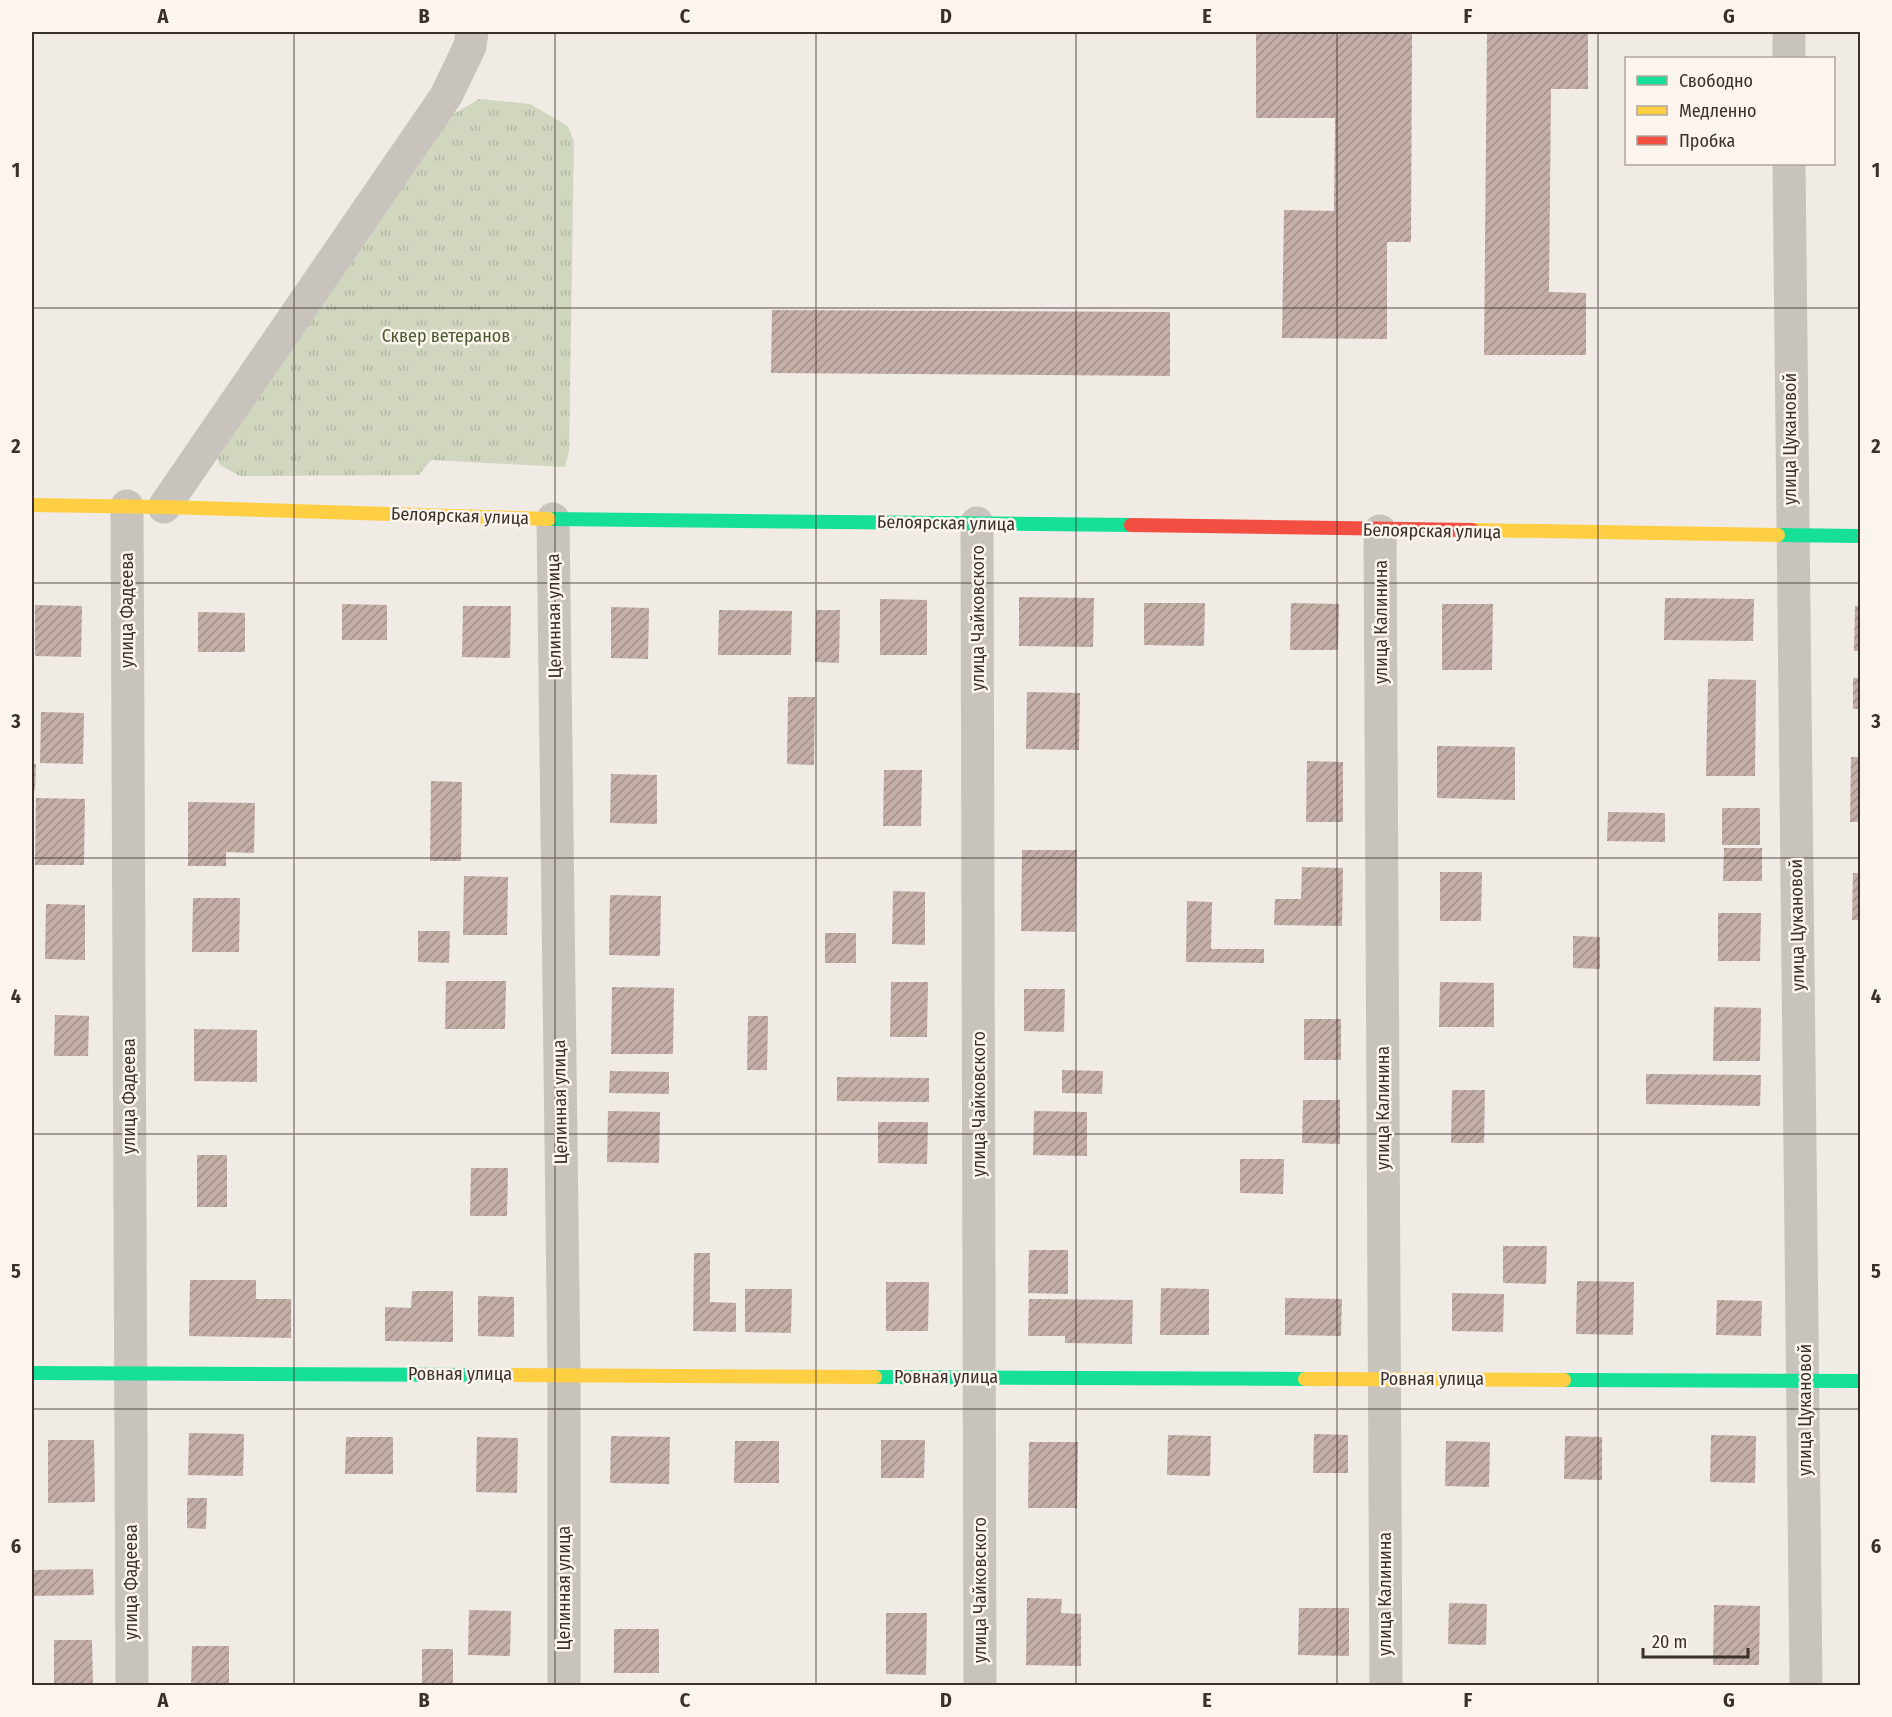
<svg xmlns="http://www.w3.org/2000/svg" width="1892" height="1717" font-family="'Fira Sans Condensed',sans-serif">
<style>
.park{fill:url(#park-tufts)}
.building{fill:url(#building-hatch)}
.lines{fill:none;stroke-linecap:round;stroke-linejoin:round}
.street{stroke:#c9c3be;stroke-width:33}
.fast{stroke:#16e098;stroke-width:14}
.slow{stroke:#ffcf43;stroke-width:14}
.jam{stroke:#f24e42;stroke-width:14}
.grid{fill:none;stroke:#3b302b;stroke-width:1.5;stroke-opacity:0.55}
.labels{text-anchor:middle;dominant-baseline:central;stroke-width:5;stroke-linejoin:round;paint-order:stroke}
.park-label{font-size:18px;fill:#4a5a2e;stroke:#fbf5ee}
.street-label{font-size:18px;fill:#3b302b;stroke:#fbf5ee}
.neatline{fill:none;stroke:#3b302b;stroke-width:2}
.grid-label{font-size:20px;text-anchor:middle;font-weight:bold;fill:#3b302b}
</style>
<defs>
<pattern id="park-tufts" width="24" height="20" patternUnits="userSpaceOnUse" patternTransform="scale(1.5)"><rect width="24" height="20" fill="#d1d6bf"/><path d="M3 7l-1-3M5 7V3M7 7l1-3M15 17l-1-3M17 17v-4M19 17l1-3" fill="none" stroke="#b4b8a4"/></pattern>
<pattern id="building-hatch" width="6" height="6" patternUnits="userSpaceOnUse" patternTransform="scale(1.5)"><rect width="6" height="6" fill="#c3afa7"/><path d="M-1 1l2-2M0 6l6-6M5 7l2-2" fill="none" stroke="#a08f88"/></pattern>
</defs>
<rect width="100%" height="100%" fill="#f0ebe5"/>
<path class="park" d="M479 99 530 104 568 126 574 142 569 451 565 467 431 460 419 475 240 476 220 465 214 451 445 119Z"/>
<path class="building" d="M1256 32H1412L1411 242H1387V339L1282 338 1284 210 1334 211 1335 118H1256Z
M1487 32H1588V89H1551L1549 292 1586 293V355H1484Z
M772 310 1170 312V376L771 373Z
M1019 597 1094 598 1093 647 1019 646Z
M1665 598 1754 599 1753 641 1664 640Z
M880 599 927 600V655H880Z
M1144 603H1205L1204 646 1144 645Z
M1291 603 1339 604 1338 650H1290Z
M342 604 387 605V640H342Z
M1442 604H1493L1492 670H1442Z
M35 605 82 606 81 657 35 656Z
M463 606H511L510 658 462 657Z
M1855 606H1860V651H1854Z
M611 607 649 608 648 659 611 658Z
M719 610 792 611 791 655H718Z
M816 610H840L839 663 815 662Z
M198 612 245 613V652H198Z
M1853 678H1860V709H1853Z
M1708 679 1756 680 1755 776H1706Z
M1027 692 1080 693 1079 750 1026 749Z
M788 697H815L814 765 787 764Z
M41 712 84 713 83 764 40 763Z
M1437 746 1515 747V800L1437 798Z
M1851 757H1860V822H1850Z
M1307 761 1343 762V822H1306Z
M32 764H36L35 790H32Z
M884 770H922L921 826H883Z
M611 774 657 775V824L610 823Z
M431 781 462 782 461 861H430Z
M36 798 85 799 84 865H35Z
M188 802 255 803 254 853 226 852V866H188Z
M1722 808H1760V845H1722Z
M1608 812 1665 813V842L1607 841Z
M1724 848H1762V881H1723Z
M1022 850H1077L1075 932 1021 931Z
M1302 867 1343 868 1342 926 1274 925 1275 899H1301Z
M1440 872H1482L1481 921H1440Z
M1853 873H1860V920H1852Z
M464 876 508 877 507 935H463Z
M893 891 925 892V945L892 944Z
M610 895 661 896 660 956 609 955Z
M193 898H240L239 952H192Z
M1187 901 1212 902 1211 949H1264V963L1186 962Z
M46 904 85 905V960L45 959Z
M1718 913H1761L1760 961H1718Z
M418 931H450L449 963 418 962Z
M825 933H856V963H825Z
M1573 936 1600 937V969L1573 968Z
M446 981H506L505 1029H445Z
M891 982H928L927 1037H890Z
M1440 982 1494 983V1027H1439Z
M612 987 674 988 673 1054H611Z
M1024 989H1065L1064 1032 1024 1031Z
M1714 1007 1761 1008 1760 1061H1713Z
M55 1015 89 1016 88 1056H54Z
M748 1016H768L767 1070H747Z
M1304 1019H1341V1060H1304Z
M194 1029 257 1030V1082L194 1081Z
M1062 1070 1103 1071 1102 1094 1062 1093Z
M610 1071 669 1072V1094L609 1093Z
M1646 1074 1761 1075 1760 1106 1646 1104Z
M837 1077 929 1078V1102L837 1101Z
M1452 1090H1485L1484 1143H1451Z
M1303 1100H1340V1144L1302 1143Z
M608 1111 660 1112 659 1163 607 1162Z
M1034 1111 1087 1112V1156L1033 1155Z
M878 1122H928L927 1164 878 1163Z
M197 1155H227V1207H197Z
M1240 1159H1284L1283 1194 1240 1193Z
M471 1168H508L507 1216H470Z
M1503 1246H1547L1546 1284 1503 1283Z
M1029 1250H1068V1294L1028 1293Z
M694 1253H710V1302L736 1303V1332L693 1331Z
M190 1280H256V1299H291V1338L189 1336Z
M1577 1281 1634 1282 1633 1335 1576 1334Z
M886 1282H929L928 1331H886Z
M1161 1288 1209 1289V1335H1160Z
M745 1289H792L791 1333 745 1332Z
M412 1291H453V1342L385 1341V1307L411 1308Z
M1452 1293 1504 1294 1503 1332 1452 1331Z
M478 1296 514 1297V1337L478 1336Z
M1285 1298 1342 1299 1341 1336 1285 1335Z
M1029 1299 1133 1300 1132 1344 1065 1343V1336H1028Z
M1717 1300 1762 1301 1761 1336 1716 1335Z
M189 1433 244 1434 243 1476 188 1475Z
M1314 1434 1348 1435V1473H1313Z
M1168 1435 1211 1436 1210 1476 1167 1475Z
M1711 1435 1756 1436 1755 1483 1710 1482Z
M611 1436 670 1437 669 1484 610 1483Z
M1565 1436 1602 1437V1480L1564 1479Z
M346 1437H393V1474H345Z
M477 1437 518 1438 517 1493 476 1492Z
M48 1440H94L95 1502 48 1503Z
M881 1440H925L924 1478H881Z
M735 1441H779V1483H734Z
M1446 1441 1490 1442 1489 1487 1445 1486Z
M1029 1442H1078L1077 1508H1028Z
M187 1498H207L206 1529 187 1528Z
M93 1569 94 1595 32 1596V1570Z
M1027 1598 1062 1599 1061 1613 1081 1614V1666L1026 1665Z
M1449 1603 1487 1604 1486 1645 1448 1644Z
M1714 1605 1760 1606 1759 1665H1713Z
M1299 1608H1349V1656L1298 1655Z
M469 1610 511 1611 510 1656 468 1655Z
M886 1613H927L926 1675 886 1674Z
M614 1629H659V1673H614Z
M54 1640H92L93 1686H54Z
M192 1646H229V1686H191Z
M422 1649H453V1686H422Z"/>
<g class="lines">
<path class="street" d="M1789 32V58
M1789 164C1791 671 1804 1178 1806 1686
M127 506 132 1686
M164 507 446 96 470 46 472 32
M553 519 564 1375V1686
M977 523 980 1686
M1380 531 1386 1686"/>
<path class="fast" d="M549 519 1131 525
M1778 535 1860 536
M32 1373 491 1375
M875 1377 1305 1379
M1564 1380 1860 1381"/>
<path class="slow" d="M32 505 164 507 549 519
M1472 530 1778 535
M491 1375 875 1377
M1305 1379 1564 1380"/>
<path class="jam" d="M1131 525 1472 530"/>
</g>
<path class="grid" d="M294 32V1686M555 32V1686M816 32V1686M1076 32V1686M1337 32V1686M1598 32V1686M32 308H1860M32 583H1860M32 858H1860M32 1134H1860M32 1409H1860"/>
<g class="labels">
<g class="park-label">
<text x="446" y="336">Сквер ветеранов</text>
</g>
<g class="street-label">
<text transform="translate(1790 439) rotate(-90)">улица Цукановой</text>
<text transform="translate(460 516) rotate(2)">Белоярская улица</text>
<text transform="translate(946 523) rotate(1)">Белоярская улица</text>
<text transform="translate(1432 531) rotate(1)">Белоярская улица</text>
<text transform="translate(127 610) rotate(-90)">улица Фадеева</text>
<text transform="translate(554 616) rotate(-91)">Целинная улица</text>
<text transform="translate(978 618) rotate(-90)">улица Чайковского</text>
<text transform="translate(1381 622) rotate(-90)">улица Калинина</text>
<text transform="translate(1797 925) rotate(-91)">улица Цукановой</text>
<text transform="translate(129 1096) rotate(-90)">улица Фадеева</text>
<text transform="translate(560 1102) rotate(-91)">Целинная улица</text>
<text transform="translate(979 1104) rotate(-90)">улица Чайковского</text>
<text transform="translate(1383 1108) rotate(-90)">улица Калинина</text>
<text x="460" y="1374">Ровная улица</text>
<text x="946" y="1377">Ровная улица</text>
<text x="1432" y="1379">Ровная улица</text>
<text transform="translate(1805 1410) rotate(-90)">улица Цукановой</text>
<text transform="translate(131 1582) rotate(-90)">улица Фадеева</text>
<text transform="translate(564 1588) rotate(-90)">Целинная улица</text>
<text transform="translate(980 1590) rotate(-90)">улица Чайковского</text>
<text transform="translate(1385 1594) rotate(-90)">улица Калинина</text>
</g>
</g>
<rect width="1892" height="1717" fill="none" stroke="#fbf5ee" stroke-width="66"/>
<rect x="1625" y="57" width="210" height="108" fill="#fbf5ee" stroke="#aea6a0" stroke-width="1.5"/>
<rect x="1637" y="76" width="30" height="9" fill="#16e098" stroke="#aea6a0" stroke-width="1.5"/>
<text x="1679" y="87" font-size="18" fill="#3b302b">Свободно</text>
<rect x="1637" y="106" width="30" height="9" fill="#ffcf43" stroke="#aea6a0" stroke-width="1.5"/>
<text x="1679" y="117" font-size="18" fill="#3b302b">Медленно</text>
<rect x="1637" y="136" width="30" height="9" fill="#f24e42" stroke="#aea6a0" stroke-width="1.5"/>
<text x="1679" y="147" font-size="18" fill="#3b302b">Пробка</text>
<path d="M1643 1648v9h105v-9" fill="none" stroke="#3b302b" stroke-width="3"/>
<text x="1652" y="1648" font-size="18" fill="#3b302b" stroke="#fbf5ee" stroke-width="4.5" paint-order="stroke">20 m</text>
<rect x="33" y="33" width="1826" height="1651" class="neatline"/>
<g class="grid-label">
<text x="163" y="23">A</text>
<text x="424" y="23">B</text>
<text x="685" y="23">C</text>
<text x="946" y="23">D</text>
<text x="1207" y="23">E</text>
<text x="1468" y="23">F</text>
<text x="1729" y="23">G</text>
<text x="16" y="177">1</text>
<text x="1876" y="177">1</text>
<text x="16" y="453">2</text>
<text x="1876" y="453">2</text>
<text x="16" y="728">3</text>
<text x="1876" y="728">3</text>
<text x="16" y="1003">4</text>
<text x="1876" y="1003">4</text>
<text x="16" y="1278">5</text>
<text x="1876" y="1278">5</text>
<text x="16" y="1553">6</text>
<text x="1876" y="1553">6</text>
<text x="163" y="1707">A</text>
<text x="424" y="1707">B</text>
<text x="685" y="1707">C</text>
<text x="946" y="1707">D</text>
<text x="1207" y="1707">E</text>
<text x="1468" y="1707">F</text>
<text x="1729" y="1707">G</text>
</g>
</svg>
